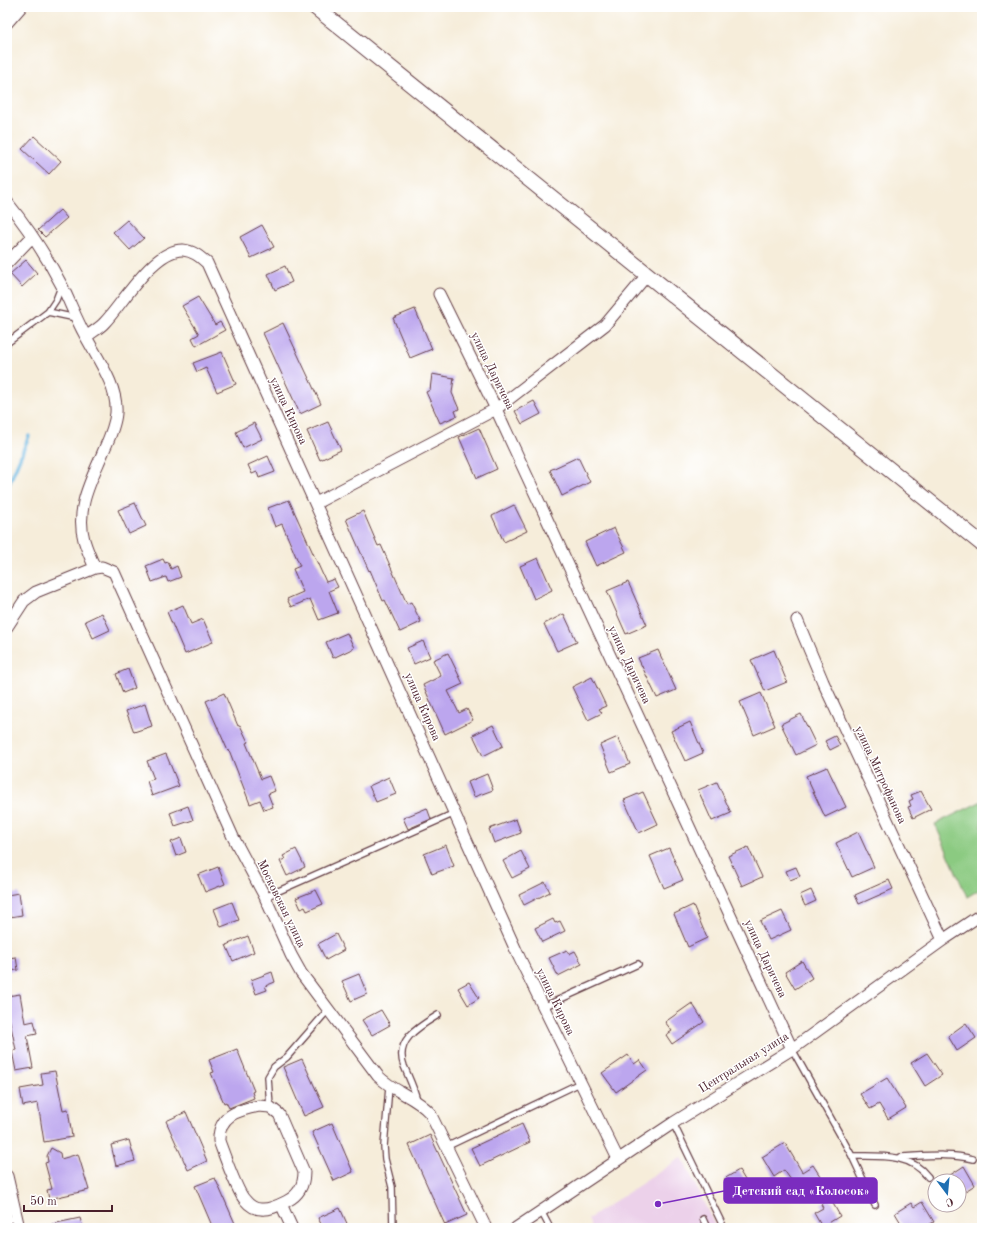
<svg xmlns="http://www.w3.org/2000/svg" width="989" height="1235" font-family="'Old Standard TT',serif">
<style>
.built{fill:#ecd1ea}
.green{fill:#8bca81;stroke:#6a7456}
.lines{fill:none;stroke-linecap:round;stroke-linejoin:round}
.stream{stroke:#66b5e0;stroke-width:3.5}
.building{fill:#bca6ee}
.lane-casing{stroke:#643e45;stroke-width:8}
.street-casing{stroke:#643e45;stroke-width:13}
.secondary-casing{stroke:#643e45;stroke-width:17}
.lane{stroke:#fff;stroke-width:5.5}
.street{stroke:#fff;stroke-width:11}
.secondary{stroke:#fff;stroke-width:15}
.labels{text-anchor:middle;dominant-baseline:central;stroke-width:3;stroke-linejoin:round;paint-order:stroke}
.street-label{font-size:12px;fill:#4a1f2b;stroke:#fff}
.leader{fill:none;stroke:#7b2cbf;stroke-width:1.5}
.callout-dot{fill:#7b2cbf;stroke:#fff;stroke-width:1.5}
.callout{fill:#7b2cbf;stroke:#7b2cbf;stroke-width:1.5}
.callout-label{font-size:13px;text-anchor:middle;font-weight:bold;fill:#fff}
</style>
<rect width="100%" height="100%" fill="#fff"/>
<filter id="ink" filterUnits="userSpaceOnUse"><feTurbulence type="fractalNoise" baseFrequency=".025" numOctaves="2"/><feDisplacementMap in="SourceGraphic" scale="8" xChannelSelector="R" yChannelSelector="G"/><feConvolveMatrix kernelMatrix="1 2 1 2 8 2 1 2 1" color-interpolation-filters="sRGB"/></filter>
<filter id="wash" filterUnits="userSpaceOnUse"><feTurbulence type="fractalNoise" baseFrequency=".012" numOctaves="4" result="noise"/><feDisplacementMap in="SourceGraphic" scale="16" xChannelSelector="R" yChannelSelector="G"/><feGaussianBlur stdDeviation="0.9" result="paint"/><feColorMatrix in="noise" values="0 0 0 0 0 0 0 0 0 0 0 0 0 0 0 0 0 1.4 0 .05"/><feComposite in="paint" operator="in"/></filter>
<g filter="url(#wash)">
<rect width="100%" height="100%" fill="#f6edda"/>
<path class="built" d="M682 1157 716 1228H592L588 1219Z"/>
<path class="green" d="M982 801V888L967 897 935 824Z"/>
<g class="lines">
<path class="stream" d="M7 489 29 436"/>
</g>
<g id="blocks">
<path class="building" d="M34 136 61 161 49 174 22 149Z
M60 210 67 218 45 237 38 230Z
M127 220 144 238 130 250 113 232Z
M262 225 274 247 251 258 240 237Z
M26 260 37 273 22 287 10 274Z
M285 266 292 282 275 290 268 274Z
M198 297 215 325 220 322 225 330 196 346 192 338 199 334 182 306Z
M415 309 432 349 410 358 393 318Z
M283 323 321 404 300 414 263 333Z
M222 352 236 384 217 392 206 368 197 372 193 363Z
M432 374 454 378 452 393 459 409 455 411 457 416 440 423 426 392 430 390Z
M534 401 541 414 522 424 515 411Z
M328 422 341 450 320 460 307 431Z
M254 423 262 439 243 448 236 432Z
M479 428 497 469 477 478 459 437Z
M268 456 275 472 259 478 257 472 252 474 248 465Z
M578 457 590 482 562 496 550 470Z
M289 500 326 582 334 579 338 587 329 591 338 613 319 620 310 599 291 607 287 599 303 592 293 569 300 566 282 524 275 527 268 508Z
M135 503 146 526 129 534 118 510Z
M514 505 527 531 504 542 492 516Z
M363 511 378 546 381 545 407 604 411 602 421 622 400 632 385 600 383 601 370 570 369 571 346 519Z
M614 528 626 552 596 566 585 542Z
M538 558 552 590 534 599 520 566Z
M163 559 165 563 168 562 171 569 177 566 181 577 168 582 166 577 152 582 146 566Z
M628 582 647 625 626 634 607 591Z
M183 605 191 624 203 619 213 642 185 654 167 612Z
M102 613 110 630 93 638 85 621Z
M564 614 577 642 557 651 544 624Z
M347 633 354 648 333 658 326 642Z
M423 641 430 657 414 664 407 648Z
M658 650 676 690 657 698 638 658Z
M774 650 787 682 765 691 751 660Z
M448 653 463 684 448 691 459 713 467 709 473 720 445 734 423 685 441 676 433 660Z
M128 669 135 688 123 693 116 674Z
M592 677 606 706 599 709 602 713 588 720 572 687Z
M224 693 238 726 240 725 248 742 246 743 261 779 269 776 275 791 268 794 273 807 264 810 260 800 250 804 229 750 228 751 206 701Z
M761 693 775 726 754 735 740 702Z
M145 704 152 726 134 732 126 711Z
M801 714 816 745 796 755 781 724Z
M690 722 703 753 685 761 671 731Z
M493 725 503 746 483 756 473 735Z
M835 736 840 745 830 750 825 741Z
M618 737 630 764 611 772 600 745Z
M166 754 179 786 152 796 147 781 154 779 147 761Z
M827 767 846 807 825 817 806 776Z
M487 774 493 790 474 797 468 782Z
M389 777 396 794 376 802 369 786Z
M717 782 731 813 712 821 698 790Z
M921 791 931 809 913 818 908 807 911 806 909 801 913 799 911 795Z
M643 792 658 824 639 833 624 800Z
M188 806 193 820 175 826 170 813Z
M427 808 431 819 408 829 403 818Z
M516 819 521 833 494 843 489 829Z
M858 832 874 867 852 877 836 843Z
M181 838 186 852 176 856 171 842Z
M446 845 454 866 432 874 424 854Z
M748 847 762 877 742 886 728 856Z
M669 848 683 880 664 888 650 856Z
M296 849 305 867 287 876 280 861 285 859 283 856Z
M521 851 530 869 512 878 503 861Z
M218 867 225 884 205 892 198 875Z
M796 867 800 876 790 880 786 871Z
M889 880 893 889 859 904 855 895Z
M545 882 550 892 524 905 519 895Z
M316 890 323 904 307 911 305 907 301 909 296 898Z
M811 890 816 901 805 906 800 895Z
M19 893 22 915 10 917 9 909H7V895Z
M232 902 239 920 221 927 214 909Z
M693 905 707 938 688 947 674 914Z
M782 911 791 930 769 940 760 921Z
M553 919 555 923 560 921 565 931 542 942 535 928Z
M336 934 344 950 326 960 318 944Z
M248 936 254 952 233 961 226 945Z
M567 950 569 954 575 951 582 964 558 976 549 958Z
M16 957 18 970 7 971V958Z
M802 961 812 978 795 989 785 972Z
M272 972 275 982 265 986 267 990 256 994 251 980Z
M359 974 367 994 351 1001 342 981Z
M469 982 479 998 468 1005 458 988Z
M20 994 25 1023 34 1021 37 1034 27 1036 33 1068 16 1071 12 1051 16 1050 9 1017H7V996Z
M692 1003 704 1022 672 1044 666 1035 672 1031 665 1022Z
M381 1010 390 1025 372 1035 362 1020Z
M966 1023 976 1038 957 1051 948 1036Z
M237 1049 254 1091 252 1092 254 1098 229 1108 226 1102 224 1103 211 1073 214 1072 209 1060Z
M927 1053 942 1075 925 1086 911 1063Z
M628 1055 634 1064 640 1060 647 1070 616 1092 602 1073Z
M302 1059 324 1107 304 1116 283 1067Z
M55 1071 63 1110 68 1109 72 1137 44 1142 38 1103 23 1106 20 1089 43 1085 41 1073Z
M887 1078 906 1108 888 1119 879 1104 870 1109 860 1094Z
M186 1112 207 1161 188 1170 166 1121Z
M332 1123 353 1172 334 1181 312 1132Z
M522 1124 530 1142 480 1166 471 1148Z
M430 1135 467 1215 445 1225 409 1145Z
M129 1140 135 1161 116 1166 111 1145Z
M785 1143 802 1172 813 1165 822 1179 812 1186 810 1182 798 1190 784 1170 774 1177 762 1157Z
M51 1148 60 1153 61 1159 78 1154 89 1190 49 1199 47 1190 52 1189 45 1163 48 1162 47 1156Z
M964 1166 975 1185 959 1195V1181H941Z
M739 1170 751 1190 736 1199 724 1179Z
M215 1178 237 1228H213L195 1186Z
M830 1198 840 1216 822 1227 814 1213 823 1208 821 1204Z
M922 1202 934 1222 923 1228H904L895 1213 911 1203 914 1207Z
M340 1208 349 1228H323L318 1218Z
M80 1218 83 1228H53L52 1224Z"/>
</g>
</g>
<g filter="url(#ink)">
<use href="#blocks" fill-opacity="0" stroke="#643e45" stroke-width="1"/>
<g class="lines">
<defs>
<path id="lane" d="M48 312 76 318
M7 343 48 312 56 300 61 287
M265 897 455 813
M543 1007 638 964
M792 1049 852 1156 875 1205
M389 1087 384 1146 385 1159 392 1187 393 1228
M417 1100C414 1088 409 1078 404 1066 394 1040 420 1026 438 1015
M270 1107 268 1077 274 1067 287 1057 328 1010
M673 1123 724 1228
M446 1147 580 1083
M852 1156C880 1156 910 1153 928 1177
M901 1157C925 1156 950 1153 973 1159
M541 1211 550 1228
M703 1219 707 1228
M7 1220 15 1218"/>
<path id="street" d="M7 23 21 7
M7 202C28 228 47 257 62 286 70 302 76 319 85 335 97 358 118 386 116 413 115 426 109 439 104 450 92 479 75 508 84 540 87 550 91 559 95 568
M7 263 32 237
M439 294 496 409 792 1049
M86 337C92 332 100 328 105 322 123 303 154 249 183 250 193 251 199 256 207 263L519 957 618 1159
M316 503 496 409 605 325 647 275
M797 620 823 682 943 940
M7 627 24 601 36 592 95 568 102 567 114 572 233 837 265 897 291 955 301 973 378 1076C395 1093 415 1096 430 1113L486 1228
M259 1106 270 1107 279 1114 304 1172C304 1185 299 1195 287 1201 279 1205 270 1210 261 1209 255 1209 249 1205 245 1200 237 1192 224 1154 219 1141 218 1116 237 1110 259 1106Z
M7 1176 19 1228
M281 1204 292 1228
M516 1228 673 1123 792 1049 943 940 982 914"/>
<path id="secondary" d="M315 7 982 544"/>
</defs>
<use href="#lane" class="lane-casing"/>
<use href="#street" class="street-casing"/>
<use href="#secondary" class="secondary-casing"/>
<use href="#lane" class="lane"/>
<use href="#street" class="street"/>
<use href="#secondary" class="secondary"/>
</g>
</g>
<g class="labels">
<g class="street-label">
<text transform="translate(492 371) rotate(64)">улица Даричева</text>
<text transform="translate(288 411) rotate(65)">улица Кирова</text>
<text transform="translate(629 665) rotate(65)">улица Даричева</text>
<text transform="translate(422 707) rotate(66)">улица Кирова</text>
<text transform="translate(880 775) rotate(65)">улица Митрофанова</text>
<text transform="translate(281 904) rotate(64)">Московская улица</text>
<text transform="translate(765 959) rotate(65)">улица Даричева</text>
<text transform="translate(555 1002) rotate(64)">улица Кирова</text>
<text transform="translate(744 1063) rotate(-32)">Центральная улица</text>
</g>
</g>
<path class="leader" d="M658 1204L724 1191"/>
<circle class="callout-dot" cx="658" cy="1204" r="4"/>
<rect class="callout" x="724" y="1178" width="153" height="25" rx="4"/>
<g class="callout-label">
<text x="801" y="1195">Детский сад «Колосок»</text>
</g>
<rect width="989" height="1235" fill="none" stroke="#fff" stroke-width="24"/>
<g transform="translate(947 1193) rotate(164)"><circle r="19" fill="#ffffff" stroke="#b7a5aa"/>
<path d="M0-3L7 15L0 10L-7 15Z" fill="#1f6fb2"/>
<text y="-6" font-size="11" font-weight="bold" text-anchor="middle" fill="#4a1f2b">С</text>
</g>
<path d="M24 1205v6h88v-6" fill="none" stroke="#4a1f2b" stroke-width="2"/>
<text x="30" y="1205" font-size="12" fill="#4a1f2b" stroke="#ffffff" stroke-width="3" paint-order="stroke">50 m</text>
</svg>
